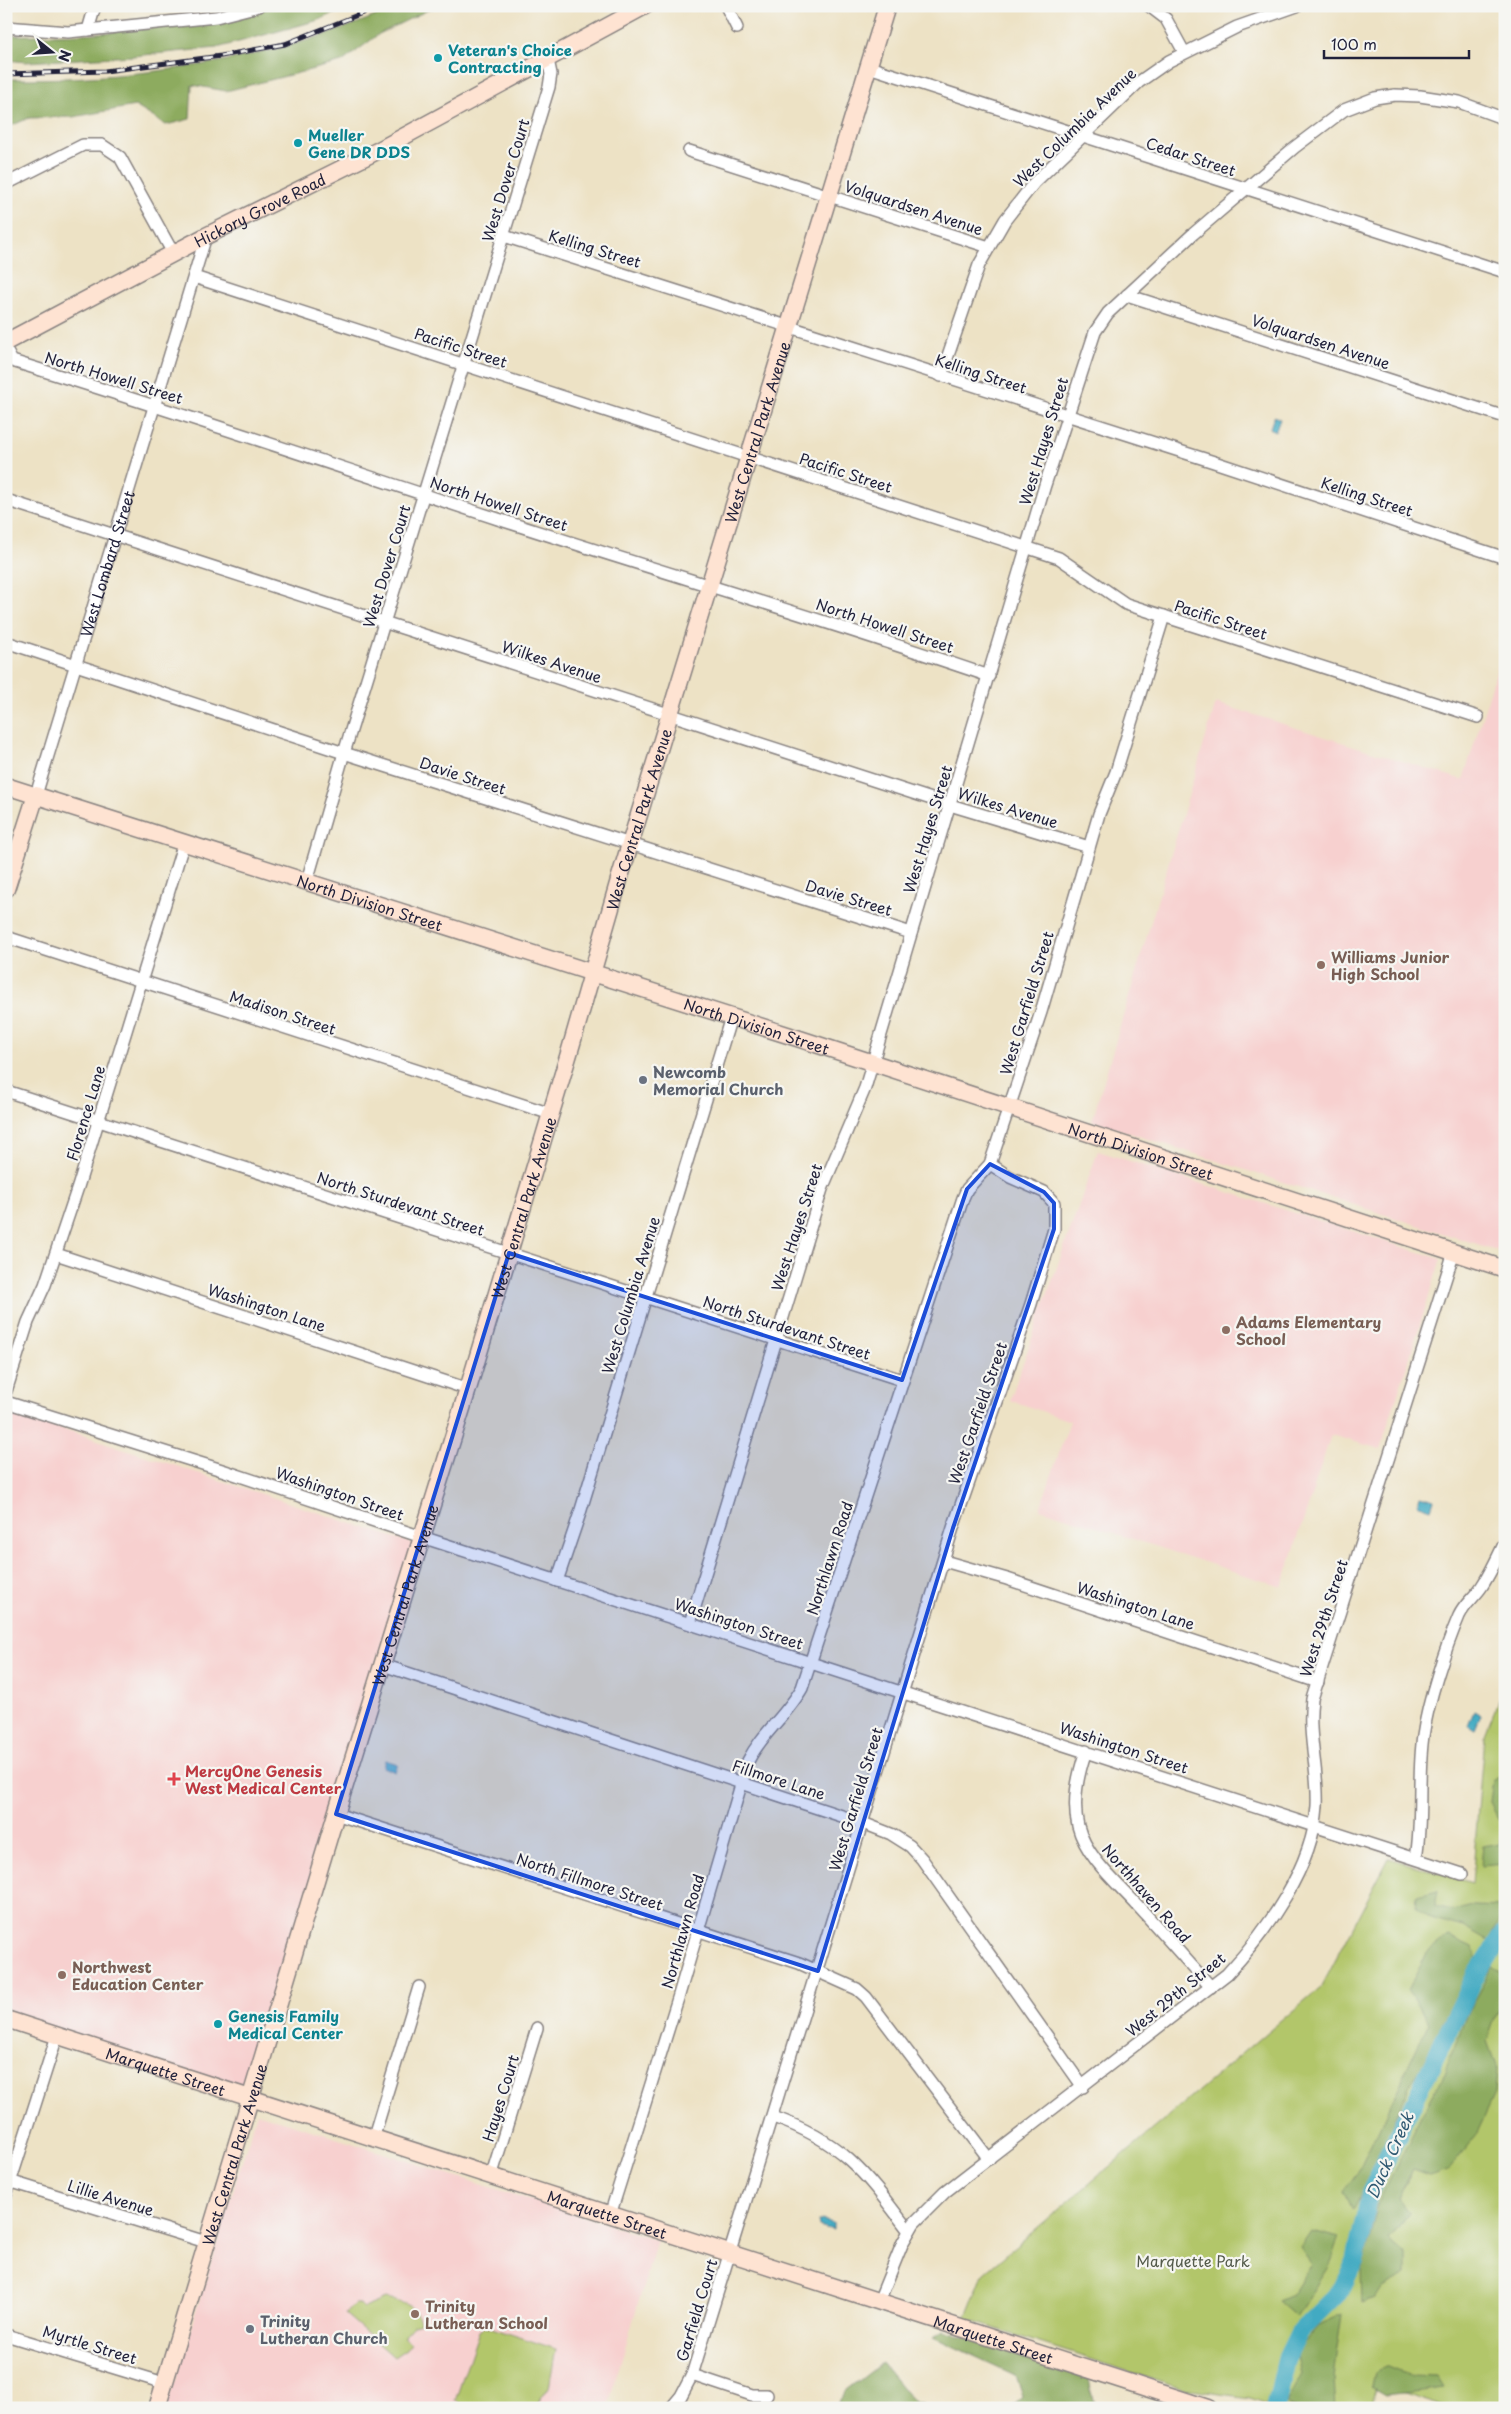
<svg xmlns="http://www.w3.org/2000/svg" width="1511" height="2414" font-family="'Playpen Sans',sans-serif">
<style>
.built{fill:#f7d0cf}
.green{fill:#b2c66a;stroke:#6a7452}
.forest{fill:#8dab5e;stroke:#58664c}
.water{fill:#43aac2;stroke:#32667e}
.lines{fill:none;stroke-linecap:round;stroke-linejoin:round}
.river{stroke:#43aac2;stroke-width:18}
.street-casing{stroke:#888280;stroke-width:14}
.secondary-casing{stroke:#888280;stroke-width:19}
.street{stroke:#fff;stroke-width:11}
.secondary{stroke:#fee3d2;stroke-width:16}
.rail-casing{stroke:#22223b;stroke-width:5}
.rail{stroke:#f6f6f2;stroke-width:3;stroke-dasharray:9;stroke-linecap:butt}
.marked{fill:#1d4ed8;fill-opacity:0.2;stroke:#1d4ed8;stroke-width:4;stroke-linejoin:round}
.culture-dot{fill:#0f9aa8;stroke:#f6f6f2;stroke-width:2}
.education-dot{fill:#8d6e63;stroke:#f6f6f2;stroke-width:2}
.worship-dot{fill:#6b7280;stroke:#f6f6f2;stroke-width:2}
.health-dot{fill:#e0444e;stroke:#f6f6f2;stroke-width:2}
.labels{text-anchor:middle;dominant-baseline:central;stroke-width:4.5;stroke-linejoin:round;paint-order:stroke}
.culture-label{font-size:15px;font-weight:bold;fill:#0d838f;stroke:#f6f6f2;text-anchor:start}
.street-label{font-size:15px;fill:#22223b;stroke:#f6f6f2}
.education-label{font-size:15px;font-weight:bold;fill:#785e54;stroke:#f6f6f2;text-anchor:start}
.worship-label{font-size:15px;font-weight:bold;fill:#5b616d;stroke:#f6f6f2;text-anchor:start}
.health-label{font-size:15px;font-weight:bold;fill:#be3a42;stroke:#f6f6f2;text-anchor:start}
.park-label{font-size:15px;fill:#545b4b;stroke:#f6f6f2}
.water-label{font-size:16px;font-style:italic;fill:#2f5871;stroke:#f6f6f2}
</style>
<rect width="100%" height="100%" fill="#f6f6f2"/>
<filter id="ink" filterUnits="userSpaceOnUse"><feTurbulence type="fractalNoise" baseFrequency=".02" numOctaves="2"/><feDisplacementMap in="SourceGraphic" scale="10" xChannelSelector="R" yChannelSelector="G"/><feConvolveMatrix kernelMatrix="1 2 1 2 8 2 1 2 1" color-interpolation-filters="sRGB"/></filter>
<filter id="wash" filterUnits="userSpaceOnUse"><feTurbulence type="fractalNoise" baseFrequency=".0096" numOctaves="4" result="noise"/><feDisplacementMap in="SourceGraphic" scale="20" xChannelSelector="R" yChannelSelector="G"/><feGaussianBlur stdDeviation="1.12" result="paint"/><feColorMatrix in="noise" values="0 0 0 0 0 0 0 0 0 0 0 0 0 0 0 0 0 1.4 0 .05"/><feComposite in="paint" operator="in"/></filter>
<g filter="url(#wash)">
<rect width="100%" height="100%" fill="#ede2c5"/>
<path class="built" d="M1502 653 1505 654V1253L1092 1121 1216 703 1463 780Z
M1098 1151 1441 1259 1380 1449 1331 1435 1282 1587 1040 1509 1070 1421 1010 1400Z
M6 1410 414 1544 247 2091 6 2014Z
M257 2113 657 2240 607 2408H166Z"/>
<path class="green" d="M1505 1683V2408H1451L1378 2385 1370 2408H1279L1250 2398 1183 2389 965 2319 983 2274 1322 1986 1389 1858 1472 1883 1484 1736Z
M386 2299C405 2303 413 2304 421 2323L414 2325 403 2337 410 2343 406 2349 394 2357 345 2314 354 2304H359L363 2308Z
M486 2326 556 2349 549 2387 535 2408H472L455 2401 479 2331Z"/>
<path class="forest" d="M279 6H351L319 20 217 48 133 56 26 62 6 60V35C97 37 190 27 279 6Z
M398 6H436L379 34 342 62 226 91 192 85 190 119 166 125 135 106 73 117 29 118 6 128V79C138 80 277 62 398 6Z
M1505 1772V1864L1481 1866 1483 1846 1501 1843 1502 1825 1490 1802 1493 1780Z
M1438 1890 1435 1907 1452 1911 1473 1906 1505 1907 1489 1942 1463 1927 1430 1918 1416 1908 1417 1895Z
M1449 1936 1472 1947 1477 1959 1443 2022 1430 2058 1408 2086 1387 2142 1353 2210 1344 2191 1361 2167 1429 2022 1408 1990 1427 1953Z
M1493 1966 1505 1974 1499 2007 1487 2041 1497 2069 1495 2094 1476 2135 1448 2170 1430 2176 1413 2170 1398 2198 1410 2213 1389 2240 1406 2255V2275L1382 2288 1375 2299 1362 2304 1361 2271 1378 2204 1420 2118 1442 2079 1468 2011Z
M1311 2231 1340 2238 1331 2262 1296 2317 1278 2301 1292 2295 1312 2264 1300 2247Z
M1343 2314 1334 2377 1336 2408H1294L1285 2404 1301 2374 1296 2352 1319 2325Z
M943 2330 1089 2377 1094 2408H1012L1022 2397 1015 2375 933 2337Z
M882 2363 915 2403 931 2408H834L847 2390Z
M1386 2366 1410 2376 1438 2377 1445 2388 1386 2395 1372 2387 1375 2373Z"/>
<path class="water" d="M1274 416 1280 419 1275 432 1270 428Z
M1420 1496 1434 1500 1431 1509 1417 1504Z
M1474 1711 1481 1715 1475 1729 1468 1726Z
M385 1760 398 1764 395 1772 383 1767Z
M822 2220 833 2223V2230L819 2226 818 2222Z"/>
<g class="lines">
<path class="river" d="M1275 2408 1286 2360 1300 2331 1342 2289 1355 2261 1370 2193 1473 1980 1505 1931"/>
</g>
</g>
<g filter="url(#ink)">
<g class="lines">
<defs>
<g id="street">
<path d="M726 6 737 28"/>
<path d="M1149 6 1166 19 1184 52"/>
<path d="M6 27 68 32 216 17 259 6"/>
<path d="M88 30 95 6"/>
<path d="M869 67 1505 272"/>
<path d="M689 151 989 247"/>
<path d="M6 184 83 145H102L120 157 173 253"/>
<path d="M504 236 1214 462 1505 558"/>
<path d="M194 277 1059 558 1126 604 1478 717"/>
<path d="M1127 295 1505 417"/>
<path d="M6 350 12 361C175 411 336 466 498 519 661 572 826 620 989 676"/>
<path d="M941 376 979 265 1005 220 1034 183 1139 82 1169 61 1237 27 1297 6"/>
<path d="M6 500 950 805 1089 847"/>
<path d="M6 642 344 753 911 933"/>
<path id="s1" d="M36 795 206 236"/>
<path d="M307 881 344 753 549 87 551 74 548 60"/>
<path d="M6 937 551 1114"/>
<path d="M6 1091 902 1380"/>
<path d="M56 1254 468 1389"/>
<path d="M6 1391 28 1322 45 1285 78 1187 184 842"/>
<path d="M6 1402 225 1471 422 1537 1462 1874"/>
<path d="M944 1561 1007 1579 1318 1682"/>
<path d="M557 1581 580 1513 731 1017"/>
<path d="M690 1623 822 1189 865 1088 1045 485 1095 332 1108 313 1193 234 1295 147 1344 110 1375 98 1395 95 1420 96 1459 102 1505 119"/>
<path d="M383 1665 863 1823 891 1834 910 1846 922 1859 1083 2087"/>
<path d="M1086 1751C1078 1774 1072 1802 1078 1826 1086 1857 1116 1882 1137 1905 1162 1932 1186 1960 1211 1987"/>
<path d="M336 1814 799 1963 857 1989 866 1997 989 2159"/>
<path d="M1416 1858C1423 1818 1417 1777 1423 1736 1428 1701 1445 1649 1459 1616 1465 1603 1475 1597 1482 1586 1491 1572 1498 1557 1505 1542"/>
<path d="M773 2117C843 2141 866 2174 909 2231"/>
<path d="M373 2139 419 1987"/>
<path d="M491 2177 537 2028"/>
<path d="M6 2180 206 2242"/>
<path d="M6 2195 57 2036"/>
<path d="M610 2215 679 1995 748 1761C762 1733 787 1715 802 1688L963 1198 967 1189 990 1164 1041 1012 1099 814 1116 772 1164 616"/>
<path d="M879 2301 903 2242 914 2223 945 2192 1227 1974C1267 1931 1313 1867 1317 1806 1319 1770 1307 1737 1312 1699L1454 1252"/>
<path d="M6 2335 164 2383"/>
<path d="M692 2375 752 2395H767"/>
<path d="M671 2408 681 2396 692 2375 953 1528 1031 1304 1054 1229V1203L1044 1192 1010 1177 990 1164"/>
</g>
<g id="secondary">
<path id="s2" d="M6 342 206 236 377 151 645 6"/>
<path id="s3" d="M6 786 797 1038 1505 1269"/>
<path d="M6 889 36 795"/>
<path id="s4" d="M6 2019 1208 2408"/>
<path id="s5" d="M157 2408 336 1814 468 1389 570 1050 619 880 887 6"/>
</g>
</defs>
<use href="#street" class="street-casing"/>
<use href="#secondary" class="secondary-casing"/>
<use href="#street" class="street"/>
<use href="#secondary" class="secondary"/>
<defs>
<path id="rail" d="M6 74 105 71 221 56 285 44 380 6"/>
</defs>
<use href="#rail" class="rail-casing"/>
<use href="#rail" class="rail"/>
</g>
</g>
<path class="marked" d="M990 1164 1044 1192 1054 1203V1229L953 1528 818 1971 336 1814 509 1253 902 1380 967 1189Z"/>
<g class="culture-dot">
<circle cx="438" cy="58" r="5"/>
<circle cx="298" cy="143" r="5"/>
<circle cx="218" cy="2024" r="5"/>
</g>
<g class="education-dot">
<circle cx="1321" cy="965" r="5"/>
<circle cx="1226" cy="1330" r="5"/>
<circle cx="62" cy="1975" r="5"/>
<circle cx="415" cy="2314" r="5"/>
</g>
<g class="worship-dot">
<circle cx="643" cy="1080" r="5"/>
<circle cx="250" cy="2329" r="5"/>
</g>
<path class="health-dot" d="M171.5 1771.5h5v5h5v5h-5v5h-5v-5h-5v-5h5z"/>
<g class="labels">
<g class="culture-label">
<text x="448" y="49">Veteran's Choice<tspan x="448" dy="17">Contracting</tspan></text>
<text x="308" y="134">Mueller<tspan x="308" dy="17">Gene DR DDS</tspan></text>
<text x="228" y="2015">Genesis Family<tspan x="228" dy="17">Medical Center</tspan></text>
</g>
<g class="street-label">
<text transform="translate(1074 127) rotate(-44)">West Columbia Avenue</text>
<text transform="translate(1191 156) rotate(18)">Cedar Street</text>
<text transform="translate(505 180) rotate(-73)">West Dover Court</text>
<text transform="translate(914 207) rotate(18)">Volquardsen Avenue</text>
<text stroke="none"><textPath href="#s2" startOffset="286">Hickory Grove Road</textPath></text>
<text transform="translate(595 248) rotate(17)">Kelling Street</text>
<text transform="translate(1321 341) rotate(18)">Volquardsen Avenue</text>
<text transform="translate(461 347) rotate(18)">Pacific Street</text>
<text transform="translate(981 373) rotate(18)">Kelling Street</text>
<text transform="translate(114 377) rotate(17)">North Howell Street</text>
<text stroke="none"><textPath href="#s5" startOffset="2065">West Central Park Avenue</textPath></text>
<text transform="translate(1043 441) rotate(-73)">West Hayes Street</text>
<text transform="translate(846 472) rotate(18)">Pacific Street</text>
<text transform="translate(1367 496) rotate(18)">Kelling Street</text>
<text transform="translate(499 503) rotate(18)">North Howell Street</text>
<text stroke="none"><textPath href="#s1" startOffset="242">West Lombard Street</textPath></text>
<text transform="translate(386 566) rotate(-73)">West Dover Court</text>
<text transform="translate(1221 619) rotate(18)">Pacific Street</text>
<text transform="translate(885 625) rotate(18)">North Howell Street</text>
<text transform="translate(552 661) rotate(18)">Wilkes Avenue</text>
<text transform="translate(463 775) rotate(18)">Davie Street</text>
<text transform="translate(1008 807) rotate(17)">Wilkes Avenue</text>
<text stroke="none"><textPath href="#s5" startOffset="1660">West Central Park Avenue</textPath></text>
<text transform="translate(927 829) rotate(-73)">West Hayes Street</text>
<text transform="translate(849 897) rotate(17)">Davie Street</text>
<text stroke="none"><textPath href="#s3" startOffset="382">North Division Street</textPath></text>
<text transform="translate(1026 1003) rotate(-73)">West Garfield Street</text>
<text transform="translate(283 1012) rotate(18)">Madison Street</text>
<text stroke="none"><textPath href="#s3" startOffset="788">North Division Street</textPath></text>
<text transform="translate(85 1113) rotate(-73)">Florence Lane</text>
<text stroke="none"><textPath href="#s3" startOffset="1192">North Division Street</textPath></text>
<text transform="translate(401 1203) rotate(18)">North Sturdevant Street</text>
<text stroke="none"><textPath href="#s5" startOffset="1255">West Central Park Avenue</textPath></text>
<text transform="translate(796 1227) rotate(-72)">West Hayes Street</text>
<text transform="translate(630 1295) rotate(-73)">West Columbia Avenue</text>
<text transform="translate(267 1307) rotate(18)">Washington Lane</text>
<text transform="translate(787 1327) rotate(18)">North Sturdevant Street</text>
<text transform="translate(977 1413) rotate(-71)">West Garfield Street</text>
<text transform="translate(340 1493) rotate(19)">Washington Street</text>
<text transform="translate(829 1558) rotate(-72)">Northlawn Road</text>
<text stroke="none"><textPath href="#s5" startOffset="850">West Central Park Avenue</textPath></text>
<text transform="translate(1136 1605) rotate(18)">Washington Lane</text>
<text transform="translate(1323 1618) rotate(-72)">West 29th Street</text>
<text transform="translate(739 1623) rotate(18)">Washington Street</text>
<text transform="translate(1124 1747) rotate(18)">Washington Street</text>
<text transform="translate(779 1779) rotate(18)">Fillmore Lane</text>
<text transform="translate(855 1799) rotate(-73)">West Garfield Street</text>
<text transform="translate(590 1881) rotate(18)">North Fillmore Street</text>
<text transform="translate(1147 1893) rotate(49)">Northhaven Road</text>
<text transform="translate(682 1931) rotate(-74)">Northlawn Road</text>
<text transform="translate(1175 1994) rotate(-39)">West 29th Street</text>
<text stroke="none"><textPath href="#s4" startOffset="168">Marquette Street</textPath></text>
<text transform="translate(500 2098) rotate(-73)">Hayes Court</text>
<text stroke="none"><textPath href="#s5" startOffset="265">West Central Park Avenue</textPath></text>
<text transform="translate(111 2197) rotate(17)">Lillie Avenue</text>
<text stroke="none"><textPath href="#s4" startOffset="632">Marquette Street</textPath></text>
<text transform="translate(696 2310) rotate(-73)">Garfield Court</text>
<text stroke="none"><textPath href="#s4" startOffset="1038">Marquette Street</textPath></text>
<text transform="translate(90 2344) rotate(17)">Myrtle Street</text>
</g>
<g class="education-label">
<text x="1331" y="956">Williams Junior<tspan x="1331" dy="17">High School</tspan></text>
<text x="1236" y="1321">Adams Elementary<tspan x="1236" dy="17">School</tspan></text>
<text x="72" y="1966">Northwest<tspan x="72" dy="17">Education Center</tspan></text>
<text x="425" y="2305">Trinity<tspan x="425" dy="17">Lutheran School</tspan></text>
</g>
<g class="worship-label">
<text x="653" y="1071">Newcomb<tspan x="653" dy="17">Memorial Church</tspan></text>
<text x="260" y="2320">Trinity<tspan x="260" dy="17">Lutheran Church</tspan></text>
</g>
<g class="health-label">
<text x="185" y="1770">MercyOne Genesis<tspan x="185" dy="17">West Medical Center</tspan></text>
</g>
<g class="park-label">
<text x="1193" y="2260">Marquette Park</text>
</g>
<g class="water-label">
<text transform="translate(1389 2155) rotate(-66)">Duck Creek</text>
</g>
</g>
<rect width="1511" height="2414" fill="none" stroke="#f6f6f2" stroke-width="25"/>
<g transform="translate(52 52) rotate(107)" stroke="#f6f6f2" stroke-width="4" paint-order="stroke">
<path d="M0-4L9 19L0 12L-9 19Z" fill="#22223b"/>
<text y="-8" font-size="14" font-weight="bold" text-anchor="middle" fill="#22223b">N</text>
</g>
<path d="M1324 50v8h145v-8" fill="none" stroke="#22223b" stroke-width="2.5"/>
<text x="1331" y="50" font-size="15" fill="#22223b" stroke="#f6f6f2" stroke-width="4" paint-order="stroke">100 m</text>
</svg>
